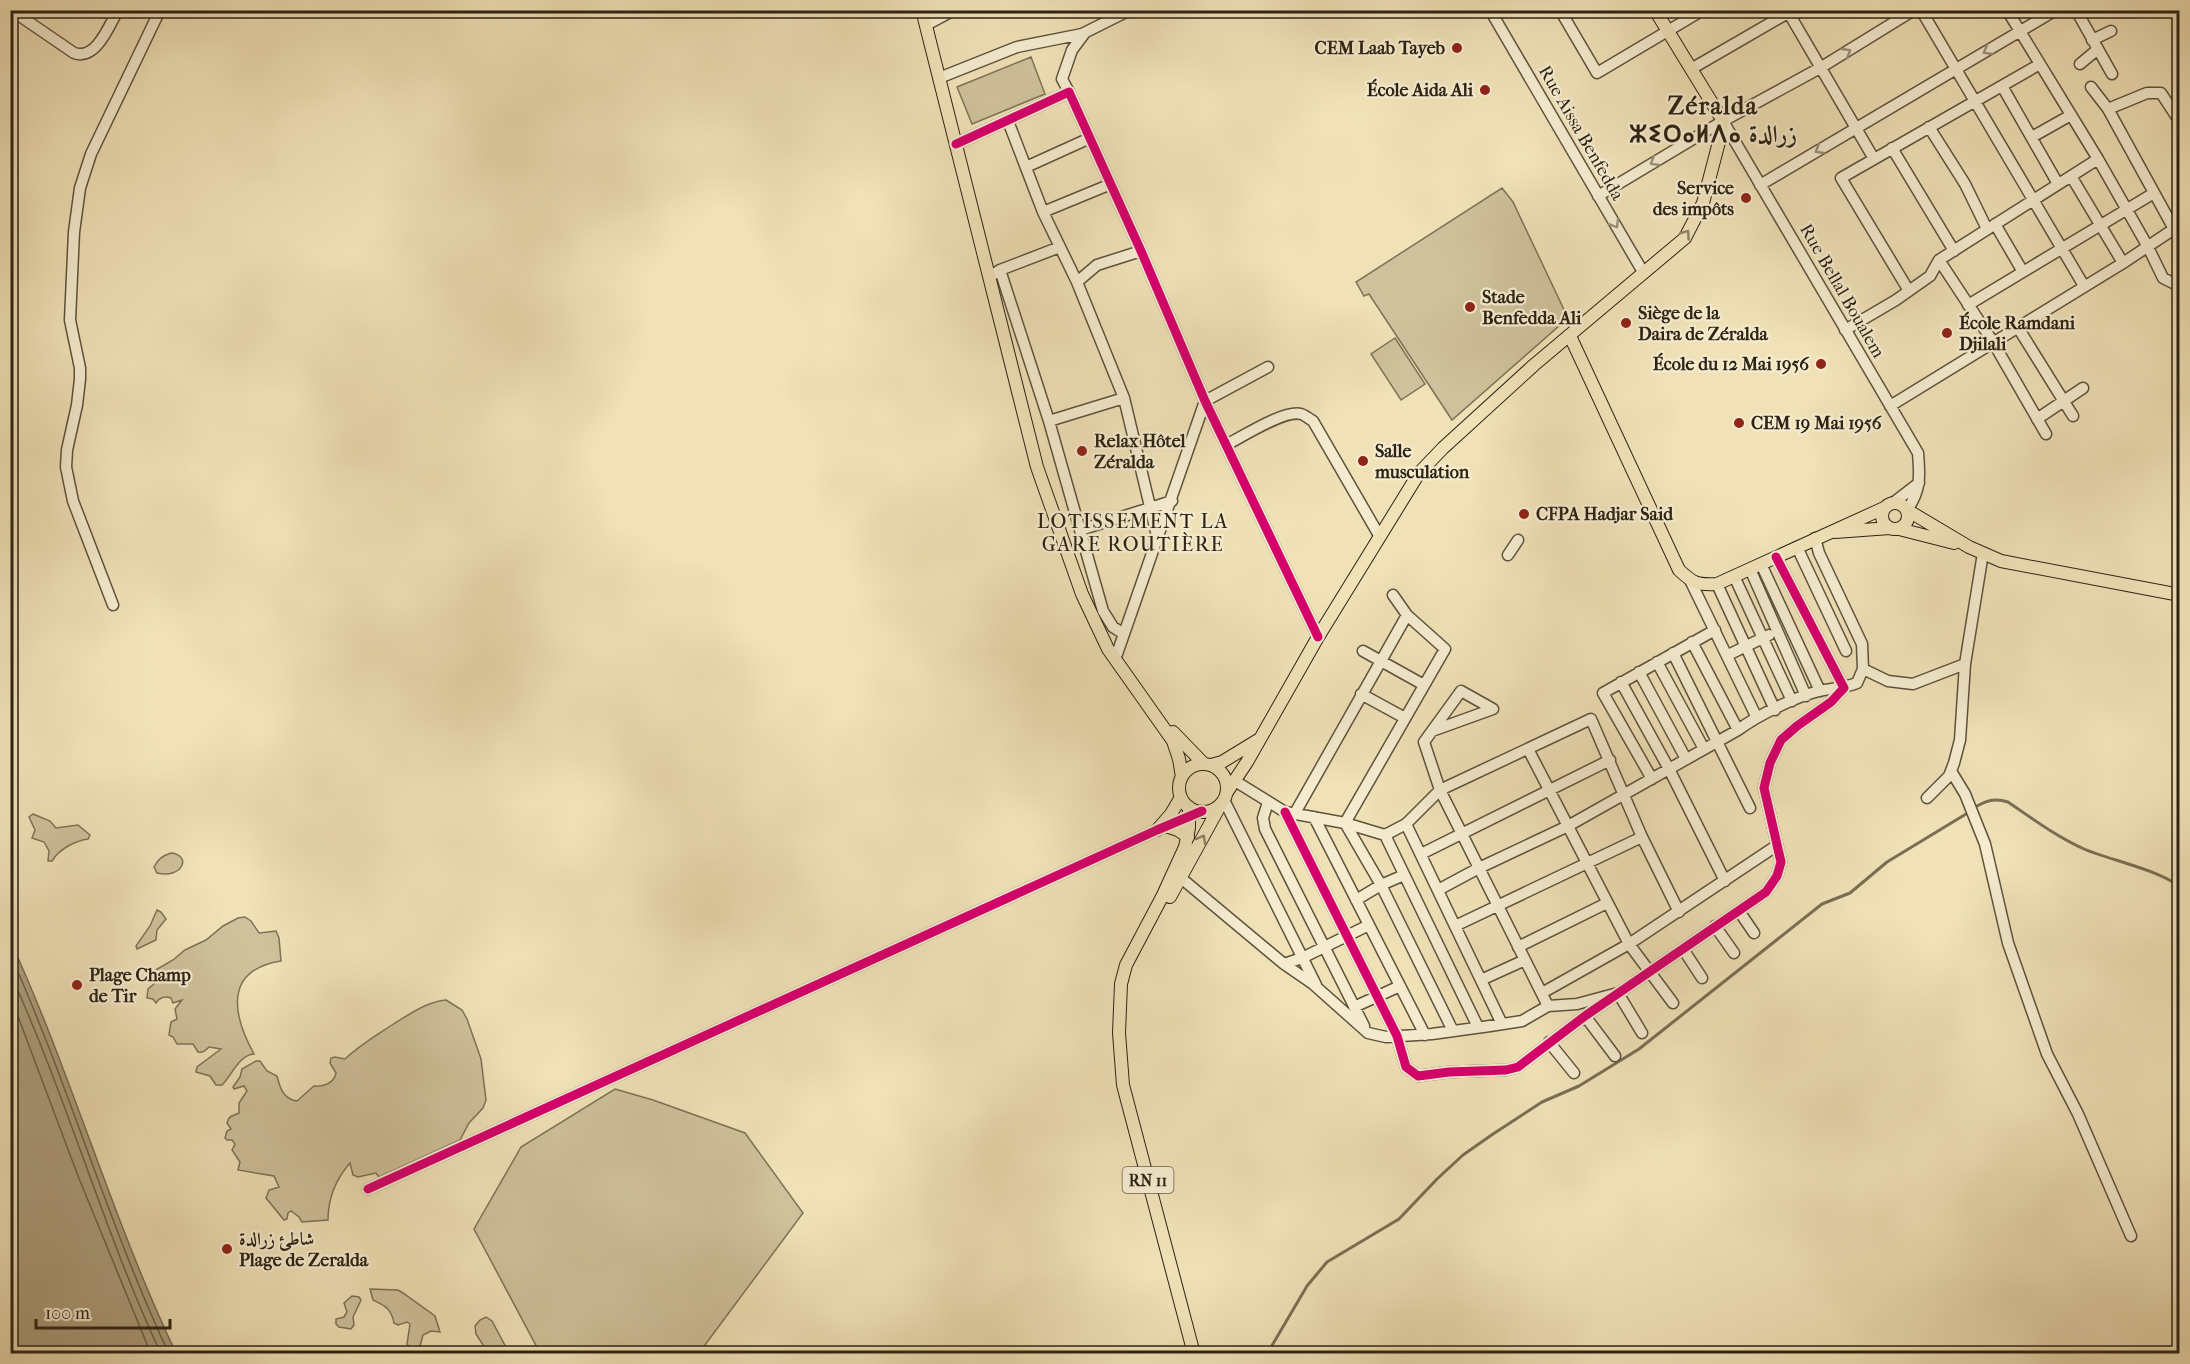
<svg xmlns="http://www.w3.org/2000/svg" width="2190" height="1364" font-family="'IM FELL French Canon',Amiri,'Noto Sans Tifinagh',serif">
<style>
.green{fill:#cfc19b;stroke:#7e7257;stroke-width:1.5}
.water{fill:#aea07f;stroke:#7a6e54;stroke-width:1.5}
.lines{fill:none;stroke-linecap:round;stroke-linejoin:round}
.shore{stroke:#6e6149;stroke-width:1.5}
.stream{stroke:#7a6e54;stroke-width:3}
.minor-casing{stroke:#5e523c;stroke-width:13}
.major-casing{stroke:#2d2213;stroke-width:14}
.minor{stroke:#f5ecd0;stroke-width:10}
.major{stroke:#f0e1b7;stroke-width:12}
.cycleway-casing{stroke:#f5ecd0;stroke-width:13}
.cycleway{stroke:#d6006c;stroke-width:9}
.oneway{stroke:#9b917b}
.oneway2{stroke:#8e8265}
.poi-dot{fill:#8f2418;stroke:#f5ecd0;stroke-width:2}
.labels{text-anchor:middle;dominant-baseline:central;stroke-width:4.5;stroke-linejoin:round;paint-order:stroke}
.shield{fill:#f5ecd0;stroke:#695f4c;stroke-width:1.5}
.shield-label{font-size:16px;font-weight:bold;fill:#2d2213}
.poi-label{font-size:18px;font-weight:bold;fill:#2d2213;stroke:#f5ecd0;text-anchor:start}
.street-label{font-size:18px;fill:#2d2213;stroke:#f5ecd0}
.neighbourhood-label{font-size:20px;letter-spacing:1.5px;fill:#2d2213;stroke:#f5ecd0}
.district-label{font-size:24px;font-weight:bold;letter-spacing:1.5px;fill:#2d2213;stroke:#f5ecd0}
</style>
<rect width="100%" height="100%" fill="#f0e1b7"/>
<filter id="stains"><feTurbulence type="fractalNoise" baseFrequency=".00333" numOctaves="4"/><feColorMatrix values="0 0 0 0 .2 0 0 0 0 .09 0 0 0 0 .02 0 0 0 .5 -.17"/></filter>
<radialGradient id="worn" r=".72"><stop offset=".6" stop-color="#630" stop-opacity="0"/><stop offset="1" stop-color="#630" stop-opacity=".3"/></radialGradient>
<path class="green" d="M1031 57 1045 94 972 124 957 87Z
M1502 188 1513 202 1568 318 1452 420 1369 294 1364 296 1356 282Z
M1395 338 1425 384 1401 400 1371 354Z
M33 814 50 821 56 828 78 825 90 835 88 839C75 841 59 849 52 861H48L49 851 44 842 32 838 35 830 29 817Z
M171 853C192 855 183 879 157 873L154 867C158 859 162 856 171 853Z
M157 910 161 912 166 919 157 930 156 940 137 949 136 946 150 926Z
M245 917 251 921 259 933 276 931 279 938 281 961C224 970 232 1014 254 1054 239 1055 232 1075 222 1085H216L210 1076 196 1072 197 1067 221 1049 209 1047C205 1051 203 1053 198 1052L193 1044H177L173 1037 169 1035 171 1022 177 1019 175 1009 182 1000 173 1003 171 998C165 996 160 997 156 1003L153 999 147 998 148 989 154 984V971L173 960 185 950 206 940 223 926 238 918Z
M446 1000 462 1010 467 1019 481 1059 486 1100 483 1108 469 1123 460 1140 379 1177 376 1173 358 1177 353 1175 350 1163C336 1179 328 1198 328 1220L302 1222 299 1217 291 1211 288 1213 287 1219 284 1220 266 1198 269 1190 279 1187 274 1176 238 1170 240 1162 232 1150 235 1144 232 1140H227L225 1138 227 1131 231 1129 227 1123C229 1115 233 1116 239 1113V1103L247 1091 244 1086 234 1089 233 1087 240 1077 242 1069 256 1061H260L267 1071 277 1076C280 1088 283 1099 297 1101L314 1086C324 1087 334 1083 336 1073L330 1063 331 1058 335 1057 345 1059C361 1044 377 1035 395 1023 412 1013 426 1002 446 1000Z
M615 1089 653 1100 745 1133 803 1213 699 1353H540L474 1229 521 1147Z
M370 1289 398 1290 403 1293 435 1316 440 1332 431 1331 423 1335 419 1350 410 1348 407 1344 410 1324 407 1322 398 1325 394 1323C391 1308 385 1306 373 1300Z
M352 1296 359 1297 361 1300 353 1317 354 1325 351 1329 339 1327 336 1324V1319L344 1317 347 1312 344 1303Z
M486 1317 492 1321 509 1353H488L476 1334 475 1326 480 1320Z"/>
<path class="water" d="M10 940C72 1075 112 1219 176 1353H11Z"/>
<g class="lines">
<path class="shore" d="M10 954C69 1085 108 1224 169 1354
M10 973C67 1097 103 1230 161 1354
M10 995 78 1176 151 1354"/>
<path class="stream" d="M1977 806C1988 800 1996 798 2008 802 2033 819 2057 837 2084 849 2110 860 2159 870 2180 887
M1267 1354 1307 1286 1327 1262 1399 1219 1437 1179 1463 1155 1493 1134 1542 1102 1579 1086 1639 1049 1822 904 1850 893 1887 862 1966 814"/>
<defs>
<path id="minor" d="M1490 10 1643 272
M1560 10 1597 73 1703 10
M1787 10 1874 159
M1921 10 2084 286
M2007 10 2098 159 2148 247 2163 278 2175 284
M2076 10 2112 74
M17 14 74 53C96 61 109 26 118 10
M926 25 954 10
M2092 40 2111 31
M2080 64 2098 49
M1691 69 1793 10
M939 78 1017 47 1082 34 1130 10
M2002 86 2058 184
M2091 87 2108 109 2147 93H2161L2180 122
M1069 92 1062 79 1072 50 1084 34
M2108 109 2174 229
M1008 121 1043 212 1077 282 1124 398 1158 540
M1723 121 1918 453C1920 477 1921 490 1907 510
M1929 127 1965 184 1987 229
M2032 137 2071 115
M956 144 1069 92 1141 251 1205 401 1318 637
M1892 148 1954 251
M1026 167 1090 138
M2071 176 2123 263
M1760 185 2056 10
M1598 196 1723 121 1820 68 1914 10
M1043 212 1111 184
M1995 224 2023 272
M1939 260 1993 342 2046 434
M1000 270 1049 421 1103 611 1113 627 1124 634
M994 274 1000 270 1060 247
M1077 282 1097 265 1141 251
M1909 291 1841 178 2040 64
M1968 305 2154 193
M2017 326 2073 416
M1845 330 1896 300 1930 276 1939 260 2098 159
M1890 406 2123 263 2180 225
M2037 419 2083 388
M1049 421 1124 398
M1226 445C1242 437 1285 409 1301 414 1305 415 1309 419 1313 421L1380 537
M1893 503 1919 483
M1080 530 1172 501
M1797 547 1846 651
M1508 555 1518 540
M1761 564 1820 691
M1750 569 1806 696
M1734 576 1792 701
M1690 580 1756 716
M1717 584 1775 710
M1393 595 1407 615 1445 649 1345 823 1381 885 1453 1031
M113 605 73 501 66 467 67 450 77 405 80 379V368L70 320 74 232 80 188 91 154 160 10
M1692 642 1738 730
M1363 651 1424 685
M1673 653 1750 808
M1117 654 1205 401 1268 367
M1728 655 1769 635
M1657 662 1704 749
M1863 669 1888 681 1913 684 1965 664
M1639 672 1686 759
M1621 682 1669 769 1725 881
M1361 694 1405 718
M1528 749 1629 944 1673 1003
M1951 771 1965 794 1985 844 2008 943 2047 1054 2078 1114 2131 1236
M1652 779 1603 693 1715 630
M1235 781 1285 812 1345 823 1385 835 1406 824 1440 790 1591 719 1642 837 1679 912
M1927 798 1949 776 1954 763 1960 740 1965 664 1983 553
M1224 800 1316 985
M1268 802 1263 818 1265 829 1364 1026
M1285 812 1397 1036 1406 1067 1418 1076 1449 1072 1506 1070 1518 1067 1585 1016 1766 892 1777 876 1781 862 1764 788 1770 763 1781 740 1797 726 1831 702 1844 688 1776 557
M1295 813 1407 615
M1314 817 1425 1035
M1406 824 1502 1024
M1385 835 1478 1027
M1421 854 1610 760
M1181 878 1284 964 1313 984 1368 1033 1386 1037 1432 1034 1490 1026 1522 1021 1548 1006 1440 790 1424 742 1461 691 1493 709 1432 731
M1438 890 1479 868 1568 826 1738 730C1758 715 1795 697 1819 691 1833 688 1844 688 1857 683L1863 669 1862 644 1819 553 1815 538
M1356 900 1381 885 1404 875
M1739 911 1754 933
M1455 926 1642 837
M1715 926 1734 953
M1518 947 1607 903
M1683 949 1702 978
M1284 964 1302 958 1369 925
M1481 980 1525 960
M1542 993 1629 944 1776 846
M1548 1006 1577 1004 1618 993 1642 1033
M1354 1007 1400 986
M1585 1016 1615 1056
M1549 1042 1574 1073
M368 1189 1157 830 1202 811"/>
<path id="major" d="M922 10 1037 467 1082 594 1108 649 1173 741 1179 759 1182 777
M1570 336 1679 570C1694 584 1697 585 1717 584L1884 508
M1882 516a13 13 0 1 1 26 0a13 13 0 1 1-26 0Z
M1907 510 1969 547 2001 561 2180 595
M1899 529 1954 543
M1835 532 1890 528
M1173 732 1204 764
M1179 788a24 24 0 1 1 48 0a24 24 0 1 1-48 0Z
M1211 765 1222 762 1258 740
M1227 792 1247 762 1318 637 1419 473 1443 448 1534 365 1685 238 1703 203 1719 142 1723 121 1655 10
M1189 807V828L1185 847 1163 895 1126 965 1121 984 1119 1033 1123 1085 1194 1354
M1166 826 1178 830 1188 837
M1157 830 1171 814 1181 797
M1170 897 1221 804"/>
</defs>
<use href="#minor" class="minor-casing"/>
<use href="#major" class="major-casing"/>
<use href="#minor" class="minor"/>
<use href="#major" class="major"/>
<defs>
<path id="cycleway" d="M956 144 1069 92 1141 251 1205 401 1318 637
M1285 812 1397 1036 1406 1067 1418 1076 1449 1072 1506 1070 1518 1067 1585 1016 1766 892 1777 876 1781 862 1764 788 1770 763 1781 740 1797 726 1831 702 1844 688 1776 557
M368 1189 1157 830 1202 811"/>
</defs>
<use href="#cycleway" class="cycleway-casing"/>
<use href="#cycleway" class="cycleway"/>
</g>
<defs><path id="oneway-chevron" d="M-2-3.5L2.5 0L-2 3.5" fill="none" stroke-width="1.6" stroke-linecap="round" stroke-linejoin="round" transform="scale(1.5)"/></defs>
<g class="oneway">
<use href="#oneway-chevron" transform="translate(1987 51) rotate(150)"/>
<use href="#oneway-chevron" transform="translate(1847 52) rotate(-31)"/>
<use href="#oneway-chevron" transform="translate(1819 150) rotate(149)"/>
<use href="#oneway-chevron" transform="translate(1654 162) rotate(149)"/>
<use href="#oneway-chevron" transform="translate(1615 224) rotate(60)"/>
</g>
<g class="oneway2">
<use href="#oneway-chevron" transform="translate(1686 234) rotate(-55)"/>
<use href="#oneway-chevron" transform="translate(1202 839) rotate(-61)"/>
</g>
<g class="poi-dot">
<circle cx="1457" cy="48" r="6"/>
<circle cx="1485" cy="90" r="6"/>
<circle cx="1746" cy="198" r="6"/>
<circle cx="1470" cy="307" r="6"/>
<circle cx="1626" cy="323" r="6"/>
<circle cx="1947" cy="333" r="6"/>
<circle cx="1821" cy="364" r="6"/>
<circle cx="1739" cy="423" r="6"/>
<circle cx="1082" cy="451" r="6"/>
<circle cx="1363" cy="461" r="6"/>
<circle cx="1524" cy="514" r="6"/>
<circle cx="77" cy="985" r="6"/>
<circle cx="227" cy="1249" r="6"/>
</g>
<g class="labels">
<rect class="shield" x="1122.5" y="1167" width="51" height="26" rx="4.5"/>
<g class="shield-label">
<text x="1148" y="1180">RN 11</text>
</g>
<g class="poi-label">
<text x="1445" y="48" text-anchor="end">CEM Laab Tayeb</text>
<text x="1473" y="90" text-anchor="end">École Aida Ali</text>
<text x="1734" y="188" text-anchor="end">Service<tspan x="1734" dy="21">des impôts</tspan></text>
<text x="1482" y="297">Stade<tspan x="1482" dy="21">Benfedda Ali</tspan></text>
<text x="1638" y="313">Siège de la<tspan x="1638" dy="21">Daira de Zéralda</tspan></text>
<text x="1959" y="323">École Ramdani<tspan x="1959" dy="21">Djilali</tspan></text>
<text x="1809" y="364" text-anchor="end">École du 12 Mai 1956</text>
<text x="1751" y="423">CEM 19 Mai 1956</text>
<text x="1094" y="441">Relax Hôtel<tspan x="1094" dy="21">Zéralda</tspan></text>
<text x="1375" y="451">Salle<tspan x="1375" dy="21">musculation</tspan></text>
<text x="1536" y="514">CFPA Hadjar Said</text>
<text x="89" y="975">Plage Champ<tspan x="89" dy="21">de Tir</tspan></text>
<text x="239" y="1239">شاطئ زرالدة<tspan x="239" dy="21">Plage de Zeralda</tspan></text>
</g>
<g class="street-label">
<text transform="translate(1581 133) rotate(60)">Rue Aissa Benfedda</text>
<text transform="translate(1842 291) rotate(60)">Rue Bellal Boualem</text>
</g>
<g class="neighbourhood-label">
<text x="1133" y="521">LOTISSEMENT LA<tspan x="1133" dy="23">GARE ROUTIÈRE</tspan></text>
</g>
<g class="district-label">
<text x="1713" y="106">Zéralda<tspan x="1713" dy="28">ⵣⵉⵔⴰⵍⴷⴰ زرالدة</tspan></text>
</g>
</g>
<rect width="2190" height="1364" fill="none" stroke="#f0e1b7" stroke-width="36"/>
<rect x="12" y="12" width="2166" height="1340" fill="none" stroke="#2d2213" stroke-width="3"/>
<rect x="18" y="18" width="2154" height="1328" fill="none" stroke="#2d2213" stroke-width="1.5"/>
<path d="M36 1319v9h134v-9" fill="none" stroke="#2d2213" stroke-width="3"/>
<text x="45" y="1319" font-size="18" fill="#2d2213" stroke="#f5ecd0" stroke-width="4.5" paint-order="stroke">100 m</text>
<rect width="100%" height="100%" filter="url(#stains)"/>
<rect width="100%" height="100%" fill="url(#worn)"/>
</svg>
